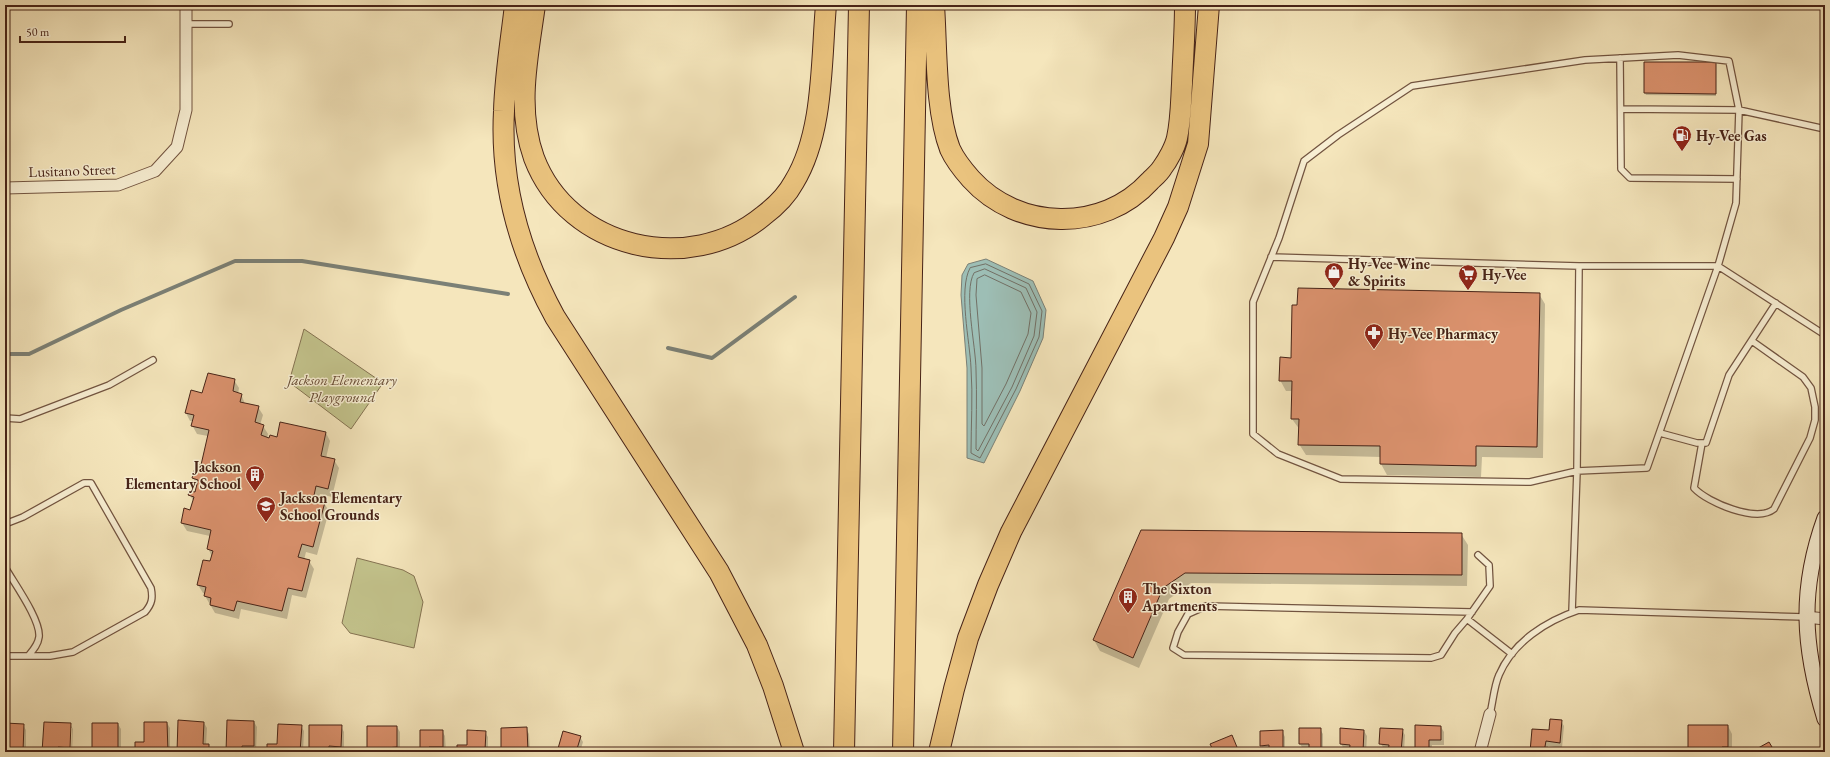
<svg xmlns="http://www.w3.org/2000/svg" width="1830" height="757" font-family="'EB Garamond',serif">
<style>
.green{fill:#c3c38c;stroke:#857352}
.water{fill:#9dbeb5;stroke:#7b8076}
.shadow{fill:#0003}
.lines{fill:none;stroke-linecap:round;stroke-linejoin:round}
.shore{stroke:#727066;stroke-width:1}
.stream{stroke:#7b8076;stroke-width:4}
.building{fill:#db926e;stroke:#472317}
.lane-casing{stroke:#725440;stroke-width:8}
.street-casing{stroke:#725440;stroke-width:13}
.secondary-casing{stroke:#472317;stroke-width:17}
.highway-casing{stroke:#472317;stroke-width:22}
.lane{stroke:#f8efd3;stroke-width:5.5}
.street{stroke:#f8efd3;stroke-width:11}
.secondary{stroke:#f8efd3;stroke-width:15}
.highway{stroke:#eac37e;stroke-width:20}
.labels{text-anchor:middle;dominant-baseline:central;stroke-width:3;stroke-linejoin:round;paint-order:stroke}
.poi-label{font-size:15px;font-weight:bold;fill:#472317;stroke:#f8efd3;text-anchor:start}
.street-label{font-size:15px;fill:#472317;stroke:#f8efd3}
.park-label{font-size:15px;font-style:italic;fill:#664b34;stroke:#f8efd3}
</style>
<rect width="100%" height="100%" fill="#f5e6bc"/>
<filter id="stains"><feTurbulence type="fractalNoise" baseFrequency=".005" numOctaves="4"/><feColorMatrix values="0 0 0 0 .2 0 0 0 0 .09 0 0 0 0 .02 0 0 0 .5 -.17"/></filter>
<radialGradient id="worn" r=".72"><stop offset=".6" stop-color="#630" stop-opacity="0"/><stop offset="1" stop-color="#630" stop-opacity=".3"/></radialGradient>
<path class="green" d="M304 329 383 383 351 429 289 382Z
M357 558 403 570 414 576 423 602 414 648 350 633 342 623Z"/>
<path class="water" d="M986 259 1033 281 1046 310 1043 338 1020 391 984 463 967 458V368L961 295 962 275 968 264Z"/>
<path class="shadow" d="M1715 63 1716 96 1646 95 1645 93Z
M1539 294 1545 304 1543 458 1482 457 1481 477 1387 475 1381 464V457L1306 455 1299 444 1300 430 1292 419V391H1286L1280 380 1292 359Z
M234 380 239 388 238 394H241L245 404 258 407 263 415 260 425 263 426 268 434 267 438 277 439 326 433 330 441 326 458 334 460 339 468 332 497 320 494 318 502 324 503 329 511 317 555 306 552 304 560 309 561 314 569 306 598 292 595 287 619 241 609 239 619 215 613 205 596 206 594 203 593 198 585 212 557 208 548 210 536 187 531 182 523 191 511 194 502 190 495 196 493 197 486 193 478 202 466 208 436 197 434 192 425 193 421H190L186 413 203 394Z
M1141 531 1461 534 1468 545 1467 586 1191 583 1169 599 1139 668 1100 651 1094 640Z
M1561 721 1564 726 1562 748 1548 746V752H1531Z
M254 722 257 727 256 751 227 752Z
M167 723 170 728V752H136Z
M204 723 207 728 206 745H208L211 752H178Z
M5 724 23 725 26 730V752H5Z
M70 724 73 729 72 752H71L72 728H70L69 752H43Z
M118 724 121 729V752H93Z
M301 726 304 731 303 752H268Z
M341 726 344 732V752H310Z
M1728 726 1732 734V752H1689Z
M397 727 400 732V752H368Z
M1441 727 1444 732V745H1432L1431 752H1416Z
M526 728 529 734 530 752H502Z
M1300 729H1320L1323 734V752H1310V749H1303L1300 744Z
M1341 730 1364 731 1367 736 1366 752H1350V750L1344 749 1341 744Z
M1402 730 1405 735 1404 752H1389L1390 749H1384L1381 744Z
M442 731 445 736 446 752H414L421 750Z
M1282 731 1285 737V752L1264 751 1261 745Z
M485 732 488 737V752H458Z
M580 737 583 742 580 752H558Z"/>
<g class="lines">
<path class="shore" d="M986 264 1029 284 1042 311 1039 337 1016 389 980 458 971 453C971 425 973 396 971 368 970 342 958 290 970 268Z
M985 269 1026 288 1037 312 1034 336 1012 387 978 451 976 449C976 423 977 396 976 370 976 347 963 291 974 273Z
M985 275 1021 292 1031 313 1028 334 1006 384 984 426 982 424V368L976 295 977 279Z"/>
<path class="stream" d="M668 348 712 358 795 297
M5 354H29L121 310 235 261H302L508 294"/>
</g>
<path class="building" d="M1644 62H1716V94L1644 93Z
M1298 288 1540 293 1537 447 1476 446V466L1380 464V446L1298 445 1299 419H1291L1292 381H1279L1280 357 1291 358 1292 305H1297Z
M208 373 235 379 233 391 242 394 240 402 259 406 255 422 264 425 261 435 269 438 270 435 277 437 280 422 326 432 321 456 335 459 328 489 316 486 313 500 325 502 313 547 302 544 298 557 310 560 302 591 288 588 282 611 237 601 234 611 210 605 211 598 204 596 206 587 197 585 203 560 210 561 213 551 207 549 211 530 181 523 184 508 190 510 194 497 188 495 190 491 195 492 198 480 192 478 196 465H201L209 430 191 426 194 415 185 413 191 390 202 393Z
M1141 530 1462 533V575L1185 573 1163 588 1133 658 1093 640Z
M1550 719 1562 720 1560 743 1546 741 1544 752H1530L1532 729 1549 730Z
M178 720 204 722 203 744H209V752H177Z
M227 720 254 721V746H242V752H226Z
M44 722 71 723 70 748 58 747 57 752H42Z
M144 722H167L168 752H135V742H144Z
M5 723 24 724 23 752H5Z
M92 723H118V752H92Z
M278 724 302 725 300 752H267V744H277Z
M309 725H342L341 747 329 746V752H309Z
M1415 725 1441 726V740H1429V752H1415Z
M1688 725H1728V747H1722V752H1688Z
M367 726H397V747L386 748V752H367Z
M527 727 528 752H501V728Z
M1299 728H1321V752H1309V744H1299Z
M1340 728 1364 730 1363 752H1349L1350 745 1340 744Z
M1380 728 1403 729 1401 752H1388L1389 745 1379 744Z
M420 730H443V747H429V752H413V749H420Z
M467 730 486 731 485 750 475 749 474 752H457V745H467Z
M1283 730V752H1269V745L1260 746V731Z
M563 731 581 736 576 752H557Z
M1232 735 1239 752H1214L1210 744Z
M1769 742 1775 752H1751Z"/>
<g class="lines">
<defs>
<path id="lane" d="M186 24H229
M1620 58 1621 169 1630 178 1737 179
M1621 109 1739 110 1825 129
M1271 257 1579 266H1718L1825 335
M5 418 20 419 109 385 153 360
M1660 433 1697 443H1706L1729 375 1776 303
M1702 443 1694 488C1708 503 1757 523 1774 509L1810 438 1815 420V407L1811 388 1803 377 1752 341
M5 524 23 517 84 483H91L151 588C153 598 152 604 145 612L73 652 50 656H28
M5 567C14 583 41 620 39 637 38 645 33 650 28 656H5
M1472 612 1206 606 1188 614 1178 632 1173 648 1184 655 1431 658 1441 655 1455 633 1467 619 1512 654
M1572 612 1577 471 1647 468 1718 266 1736 203 1739 110 1729 61 1678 55 1585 60 1412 86 1338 135 1304 161 1279 238 1253 302V434L1278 454 1341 479 1530 482 1577 471 1579 266
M1467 619 1490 586 1489 565 1478 555
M1490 714C1493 702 1494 686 1499 675 1513 642 1546 621 1579 610L1805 617"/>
<path id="street" d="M5 188 118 185 155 171 177 147 186 110V5
M1806 617 1825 619
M1480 752 1490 714"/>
<path id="secondary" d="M1825 518C1799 590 1803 647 1825 719"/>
<path id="highway" d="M515 5C511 40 505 75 504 111 500 184 520 253 555 317L719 572 757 645 773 686 794 752
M535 5C528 56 516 108 534 158 569 250 690 276 763 216 775 207 787 195 794 182 824 133 821 61 826 5
M934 5C937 47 935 110 950 149 955 160 963 170 971 179 1018 231 1103 233 1150 181 1154 177 1159 173 1162 168 1168 160 1175 147 1177 138 1181 120 1181 101 1182 84 1183 57 1185 31 1185 5
M844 752 859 5
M903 752 917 5
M939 752 954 689 968 638 988 585 1011 532 1164 238 1178 207 1198 144 1209 5"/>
</defs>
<use href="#lane" class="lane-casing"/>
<use href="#street" class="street-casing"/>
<use href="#secondary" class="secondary-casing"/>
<use href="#highway" class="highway-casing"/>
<use href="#lane" class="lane"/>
<use href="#street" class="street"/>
<use href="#secondary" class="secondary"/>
<use href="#highway" class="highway"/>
</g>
<defs>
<symbol id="fuel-pin" viewBox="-11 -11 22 30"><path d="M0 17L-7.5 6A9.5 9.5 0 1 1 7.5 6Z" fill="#8f2418" stroke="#f8efd3"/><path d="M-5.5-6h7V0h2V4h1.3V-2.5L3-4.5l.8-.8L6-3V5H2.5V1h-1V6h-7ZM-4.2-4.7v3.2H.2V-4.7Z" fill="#fff"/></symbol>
<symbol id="shop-pin" viewBox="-11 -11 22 30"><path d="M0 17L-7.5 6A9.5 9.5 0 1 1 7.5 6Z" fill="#8f2418" stroke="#f8efd3"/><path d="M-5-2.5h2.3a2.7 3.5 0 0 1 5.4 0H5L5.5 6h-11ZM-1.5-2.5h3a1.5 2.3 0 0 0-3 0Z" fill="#fff"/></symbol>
<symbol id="supermarket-pin" viewBox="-11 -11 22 30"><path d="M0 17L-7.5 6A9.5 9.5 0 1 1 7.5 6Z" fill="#8f2418" stroke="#f8efd3"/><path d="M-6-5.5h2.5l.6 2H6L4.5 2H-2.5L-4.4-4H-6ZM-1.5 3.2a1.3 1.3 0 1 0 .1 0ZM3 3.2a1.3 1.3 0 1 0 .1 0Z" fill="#fff"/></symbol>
<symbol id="pharmacy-pin" viewBox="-11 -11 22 30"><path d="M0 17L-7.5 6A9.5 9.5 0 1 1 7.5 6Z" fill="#8f2418" stroke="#f8efd3"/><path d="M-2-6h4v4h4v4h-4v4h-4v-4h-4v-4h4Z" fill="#fff"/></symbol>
<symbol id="building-pin" viewBox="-11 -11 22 30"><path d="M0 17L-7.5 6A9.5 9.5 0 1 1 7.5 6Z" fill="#8f2418" stroke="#f8efd3"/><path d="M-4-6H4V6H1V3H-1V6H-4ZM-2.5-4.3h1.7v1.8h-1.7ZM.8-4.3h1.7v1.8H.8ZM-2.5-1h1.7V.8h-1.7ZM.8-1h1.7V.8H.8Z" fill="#fff"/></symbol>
<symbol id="school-pin" viewBox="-11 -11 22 30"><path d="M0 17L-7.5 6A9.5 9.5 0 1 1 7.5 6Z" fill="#8f2418" stroke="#f8efd3"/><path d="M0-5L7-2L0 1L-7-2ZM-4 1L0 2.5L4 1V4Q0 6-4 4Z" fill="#fff"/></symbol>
</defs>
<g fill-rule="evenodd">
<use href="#fuel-pin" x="1671" y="124" width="22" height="30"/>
<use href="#shop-pin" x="1323" y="261" width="22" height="30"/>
<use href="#supermarket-pin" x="1457" y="263" width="22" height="30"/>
<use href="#pharmacy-pin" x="1363" y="322" width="22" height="30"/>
<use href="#building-pin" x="244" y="464" width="22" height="30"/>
<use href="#school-pin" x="255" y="495" width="22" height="30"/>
<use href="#building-pin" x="1117" y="586" width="22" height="30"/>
</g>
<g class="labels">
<g class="poi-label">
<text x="1696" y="135">Hy-Vee Gas</text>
<text x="1348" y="263">Hy-Vee Wine<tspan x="1348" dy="17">&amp; Spirits</tspan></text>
<text x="1482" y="274">Hy-Vee</text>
<text x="1388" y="333">Hy-Vee Pharmacy</text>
<text x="241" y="466" text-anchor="end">Jackson<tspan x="241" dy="17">Elementary School</tspan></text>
<text x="280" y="497">Jackson Elementary<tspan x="280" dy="17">School Grounds</tspan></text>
<text x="1142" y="588">The Sixton<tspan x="1142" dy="17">Apartments</tspan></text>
</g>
<g class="street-label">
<text transform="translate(72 170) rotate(-2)">Lusitano Street</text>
</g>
<g class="park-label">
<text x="342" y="379">Jackson Elementary<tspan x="342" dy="17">Playground</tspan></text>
</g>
</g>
<rect width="1830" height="757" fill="none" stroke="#f5e6bc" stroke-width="20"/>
<rect x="6" y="6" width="1818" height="745" fill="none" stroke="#472317" stroke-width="2"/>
<rect x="10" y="10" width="1810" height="737" fill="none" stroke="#472317"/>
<path d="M20 36v6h105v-6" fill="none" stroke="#472317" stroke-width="2"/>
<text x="26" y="36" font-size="12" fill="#472317" stroke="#f8efd3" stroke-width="3" paint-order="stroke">50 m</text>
<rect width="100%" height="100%" filter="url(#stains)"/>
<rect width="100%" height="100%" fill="url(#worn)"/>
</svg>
